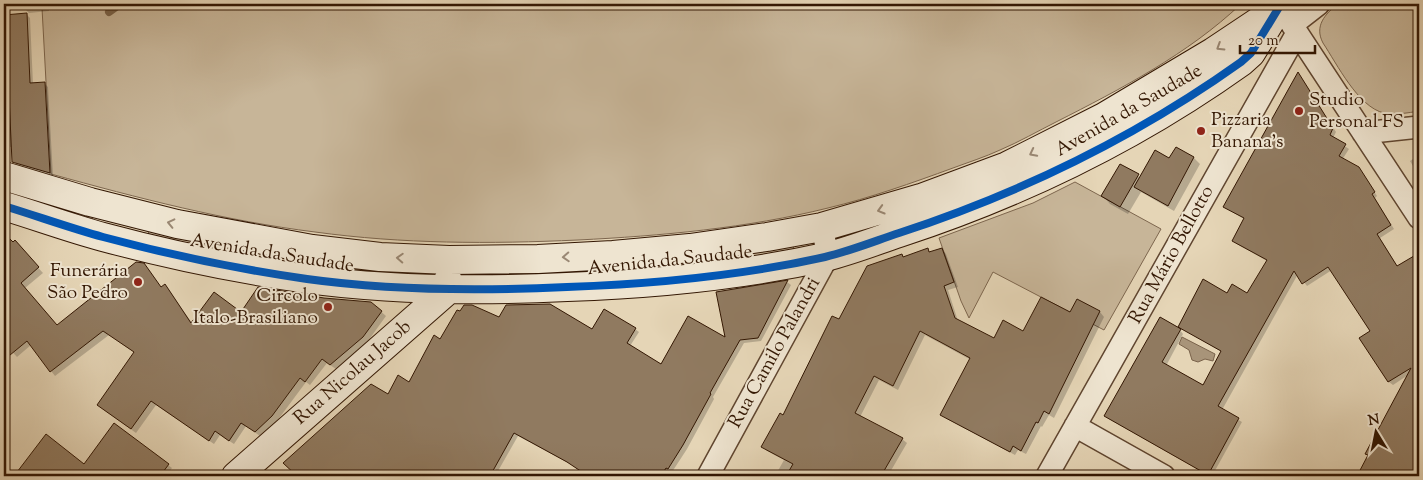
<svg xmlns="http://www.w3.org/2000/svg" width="1423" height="480" font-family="'Sorts Mill Goudy',serif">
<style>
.green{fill:#c7b598;stroke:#7d664e}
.water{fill:#a89479;stroke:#79624a}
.shadow{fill:#0003}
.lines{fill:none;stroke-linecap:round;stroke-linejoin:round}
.stream{stroke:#79624a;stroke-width:8}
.building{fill:#907a60;stroke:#331703}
.street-casing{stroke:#604630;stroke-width:24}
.secondary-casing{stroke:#331703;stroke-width:30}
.street{stroke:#eee4d0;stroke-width:21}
.secondary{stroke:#eee4d0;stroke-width:28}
.cycleway-casing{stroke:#eee4d0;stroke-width:11}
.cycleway{stroke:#0057b8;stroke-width:8}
.oneway{stroke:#9a8874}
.poi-dot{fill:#8f2418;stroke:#eee4d0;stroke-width:2}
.labels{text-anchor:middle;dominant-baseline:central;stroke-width:4;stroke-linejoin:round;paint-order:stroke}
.poi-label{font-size:19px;fill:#331703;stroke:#eee4d0;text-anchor:start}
.street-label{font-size:19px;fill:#331703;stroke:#eee4d0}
</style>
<rect width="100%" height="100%" fill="#e5d5b6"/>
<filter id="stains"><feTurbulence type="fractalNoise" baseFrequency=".004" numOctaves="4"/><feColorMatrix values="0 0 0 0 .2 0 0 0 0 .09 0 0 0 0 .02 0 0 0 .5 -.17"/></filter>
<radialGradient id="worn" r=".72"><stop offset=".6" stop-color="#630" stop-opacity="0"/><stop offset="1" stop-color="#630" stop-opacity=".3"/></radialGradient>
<path class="green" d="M46 4H1241C1188 54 1121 89 1056 122 1038 131 1019 142 1000 150 985 157 969 162 953 168 912 183 870 198 828 208 748 228 660 236 578 240 490 244 403 244 315 232 226 221 138 198 51 174L42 8H46Z
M1338 4H1419V111C1408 113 1395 115 1384 113 1358 107 1337 64 1323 43 1314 26 1325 14 1338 4Z
M1075 182 1161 229 1104 330 993 272 969 318 961 301 939 238 1033 203Z
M4 189 93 216 92 220 4 193Z
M149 231 244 251 310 262 397 271V274C314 271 228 255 148 234Z
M793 246 794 249C693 269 594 273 492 276L493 273C594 269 693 265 793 246Z"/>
<path class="water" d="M1182 337 1215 354 1213 361 1205 359 1198 362 1192 360 1189 350 1179 344Z"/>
<path class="shadow" d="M24 4H48L49 11 29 13 25 9Z
M26 14 30 18 33 84H45L48 87 53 176 17 165 13 161 12 147H4V17Z
M1301 78 1336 132 1333 138 1349 149 1342 160 1362 172 1377 196 1375 198 1394 229 1380 238 1398 267 1416 256 1419 260V476H1358L1408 375 1393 385 1389 382 1361 339 1372 331 1332 270 1307 286 1298 274 1222 410 1242 422 1212 476H1209L1109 419 1105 415 1180 330 1183 334 1166 366 1204 387 1222 352 1179 327 1227 295H1247L1267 261 1237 244 1233 241 1244 219 1224 207Z
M1419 155V176L1410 161Z
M1194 158 1200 164 1174 211 1141 192 1128 214 1110 204 1103 196 1120 165 1141 178 1170 160Z
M4 234 13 244 19 247 43 273 25 288 58 327 161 288 165 285 192 323 324 299 371 303 386 316 368 341 336 369 327 363 310 385 306 382 277 421 260 436 246 426 234 444 220 435 214 444 156 405 136 433 103 409 135 353 109 335 55 376 31 345 17 357 4 343Z
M942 249 946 254 958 287 948 290 958 321 995 339 1024 332 1070 313 1077 300 1100 312 1104 317 1054 418 1049 415 1042 427 1041 426 1026 454 1018 450 1015 455 947 419 942 415 971 360 925 335 898 390 879 380 860 417 902 439 907 443 889 474 893 476H775L784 460 767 451 763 447 783 416 840 321 901 255 904 258 927 250 931 253Z
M787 282 791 285 761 341 744 343 713 397 714 399 687 449 672 472 670 470 667 476H582L583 473 572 465 518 436 498 471 491 467 485 476H299L284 463 410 383 441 340 499 318 593 331 635 329 639 332 630 346 662 365 727 339 718 293Z
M168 465 172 468 166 476H80L78 474Z"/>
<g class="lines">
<path class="stream" d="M109 12 120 4"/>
</g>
<path class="building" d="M27 13 30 83 45 82 50 173 12 162 7 52H4V15Z
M1298 72 1333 128 1330 135 1346 144 1339 156 1359 167 1375 192 1372 194 1391 225 1377 234 1397 266 1419 253V476H1357L1368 455 1365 454 1411 368 1388 382 1359 338 1370 331 1328 267 1302 284 1294 271 1218 406 1239 418 1208 475 1104 416 1160 317 1181 329 1162 362 1203 385 1221 351 1178 327 1203 279 1227 293 1232 284 1247 293 1267 260 1232 241 1244 218 1223 207Z
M1176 147 1194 157 1168 206 1134 187 1155 150 1169 158Z
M1120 164 1139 174 1120 207 1101 196Z
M4 233 13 242 15 240 39 267 21 283 57 325 136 262 144 263 161 287 165 284 191 323 214 292 241 312 258 287 324 298 371 302 382 311 363 337 330 365 322 359 305 382 300 378 272 416 255 432 241 423 229 441 215 431 209 441 151 401 131 429 97 405 134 352 103 331 50 372 27 341 4 360Z
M928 248 929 252 942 248 954 282 944 286 955 318 994 338 1003 320 1023 331 1041 297 1070 312 1077 299 1100 311 1049 414 1044 411 1038 423 1036 422 1021 451 1013 446 1010 452 940 415 970 358 920 331 893 386 874 376 855 413 903 438 881 476H786L793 464 761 447 780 413 783 415 832 316 839 319 867 266 902 254 903 257Z
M788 280 758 338 740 340 710 393 711 394 683 445 668 469 666 468 661 476H588L567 462 514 433 490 476H297L283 463 371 384 388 394 398 375 409 382 434 335 440 339 457 310 460 311 464 305H472L499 317 506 305 550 304 592 329 604 309 636 328 627 343 661 364 688 316 725 337 716 292Z
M114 423 169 464 160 476H14L46 434 84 464Z"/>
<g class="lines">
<defs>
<path id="street" d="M1279 5 1419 218
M1292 25 1319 4
M1363 133 1419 127
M1075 426 1164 476
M708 476 828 256 822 227
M1047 476 1297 33"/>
<path id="secondary" d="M4 176 90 202 177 224 312 249 380 257 449 260 538 259 613 255 690 248 767 237 822 227 921 198 1007 166 1104 117 1213 52 1270 14
M4 206C37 216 70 228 103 237 170 255 238 269 307 279 393 291 480 291 567 287 653 284 740 276 825 257 850 251 875 241 899 233 1021 193 1136 137 1241 62L1251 53 1281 4
M236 476 448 290V281"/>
</defs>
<use href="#street" class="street-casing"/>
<use href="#secondary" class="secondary-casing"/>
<use href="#street" class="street"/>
<use href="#secondary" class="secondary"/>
<defs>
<path id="cycleway" d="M4 206C37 216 70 228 103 237 170 255 238 269 307 279 393 291 480 291 567 287 653 284 740 276 825 257 850 251 875 241 899 233 1021 193 1136 137 1241 62L1251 53 1281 4"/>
</defs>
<use href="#cycleway" class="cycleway-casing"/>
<use href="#cycleway" class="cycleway"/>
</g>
<defs><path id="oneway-chevron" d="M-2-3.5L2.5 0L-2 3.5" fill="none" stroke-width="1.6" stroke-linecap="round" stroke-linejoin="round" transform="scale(1.25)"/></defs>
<g class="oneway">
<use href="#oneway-chevron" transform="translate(1220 47) rotate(148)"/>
<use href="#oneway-chevron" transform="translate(1033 153) rotate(153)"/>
<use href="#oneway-chevron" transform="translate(881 210) rotate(164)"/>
<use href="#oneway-chevron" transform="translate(171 223) rotate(-167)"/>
<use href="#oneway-chevron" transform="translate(566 257) rotate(177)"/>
<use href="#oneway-chevron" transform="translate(400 258) rotate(-177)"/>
</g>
<g class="poi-dot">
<circle cx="1299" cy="111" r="5"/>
<circle cx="1201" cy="131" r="5"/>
<circle cx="138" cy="282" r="5"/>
<circle cx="328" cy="307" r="5"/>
</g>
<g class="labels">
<g class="poi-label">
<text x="1309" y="100">Studio<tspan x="1309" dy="22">Personal FS</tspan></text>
<text x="1211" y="120">Pizzaria<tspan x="1211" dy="22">Banana's</tspan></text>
<text x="128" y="271" text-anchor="end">Funerária<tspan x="128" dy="22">São Pedro</tspan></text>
<text x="318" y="296" text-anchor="end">Circolo<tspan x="318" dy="22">Italo-Brasiliano</tspan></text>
</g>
<g class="street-label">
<text transform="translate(1129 111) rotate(-30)">Avenida da Saudade</text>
<text transform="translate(272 254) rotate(9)">Avenida da Saudade</text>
<text transform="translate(1172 255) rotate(-61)">Rua Mário Bellotto</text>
<text transform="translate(670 261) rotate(-6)">Avenida da Saudade</text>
<text transform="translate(775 353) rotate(-61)">Rua Camilo Palandri</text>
<text transform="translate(353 373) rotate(-41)">Rua Nicolau Jacob</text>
</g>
</g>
<rect width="1423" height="480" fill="none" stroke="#e5d5b6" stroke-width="20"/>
<rect x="5" y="5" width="1413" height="470" fill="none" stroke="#331703" stroke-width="2.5"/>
<rect x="10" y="10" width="1403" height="460" fill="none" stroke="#331703"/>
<g transform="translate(1376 432) rotate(350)" stroke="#eee4d0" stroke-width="4" paint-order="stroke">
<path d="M0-4L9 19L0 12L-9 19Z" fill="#331703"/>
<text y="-8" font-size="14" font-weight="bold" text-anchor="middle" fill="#331703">N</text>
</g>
<path d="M1240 45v8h75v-8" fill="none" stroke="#331703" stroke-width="2.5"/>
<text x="1248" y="45" font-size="15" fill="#331703" stroke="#eee4d0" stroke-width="4" paint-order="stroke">20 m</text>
<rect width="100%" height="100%" filter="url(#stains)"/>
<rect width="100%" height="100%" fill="url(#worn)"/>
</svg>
